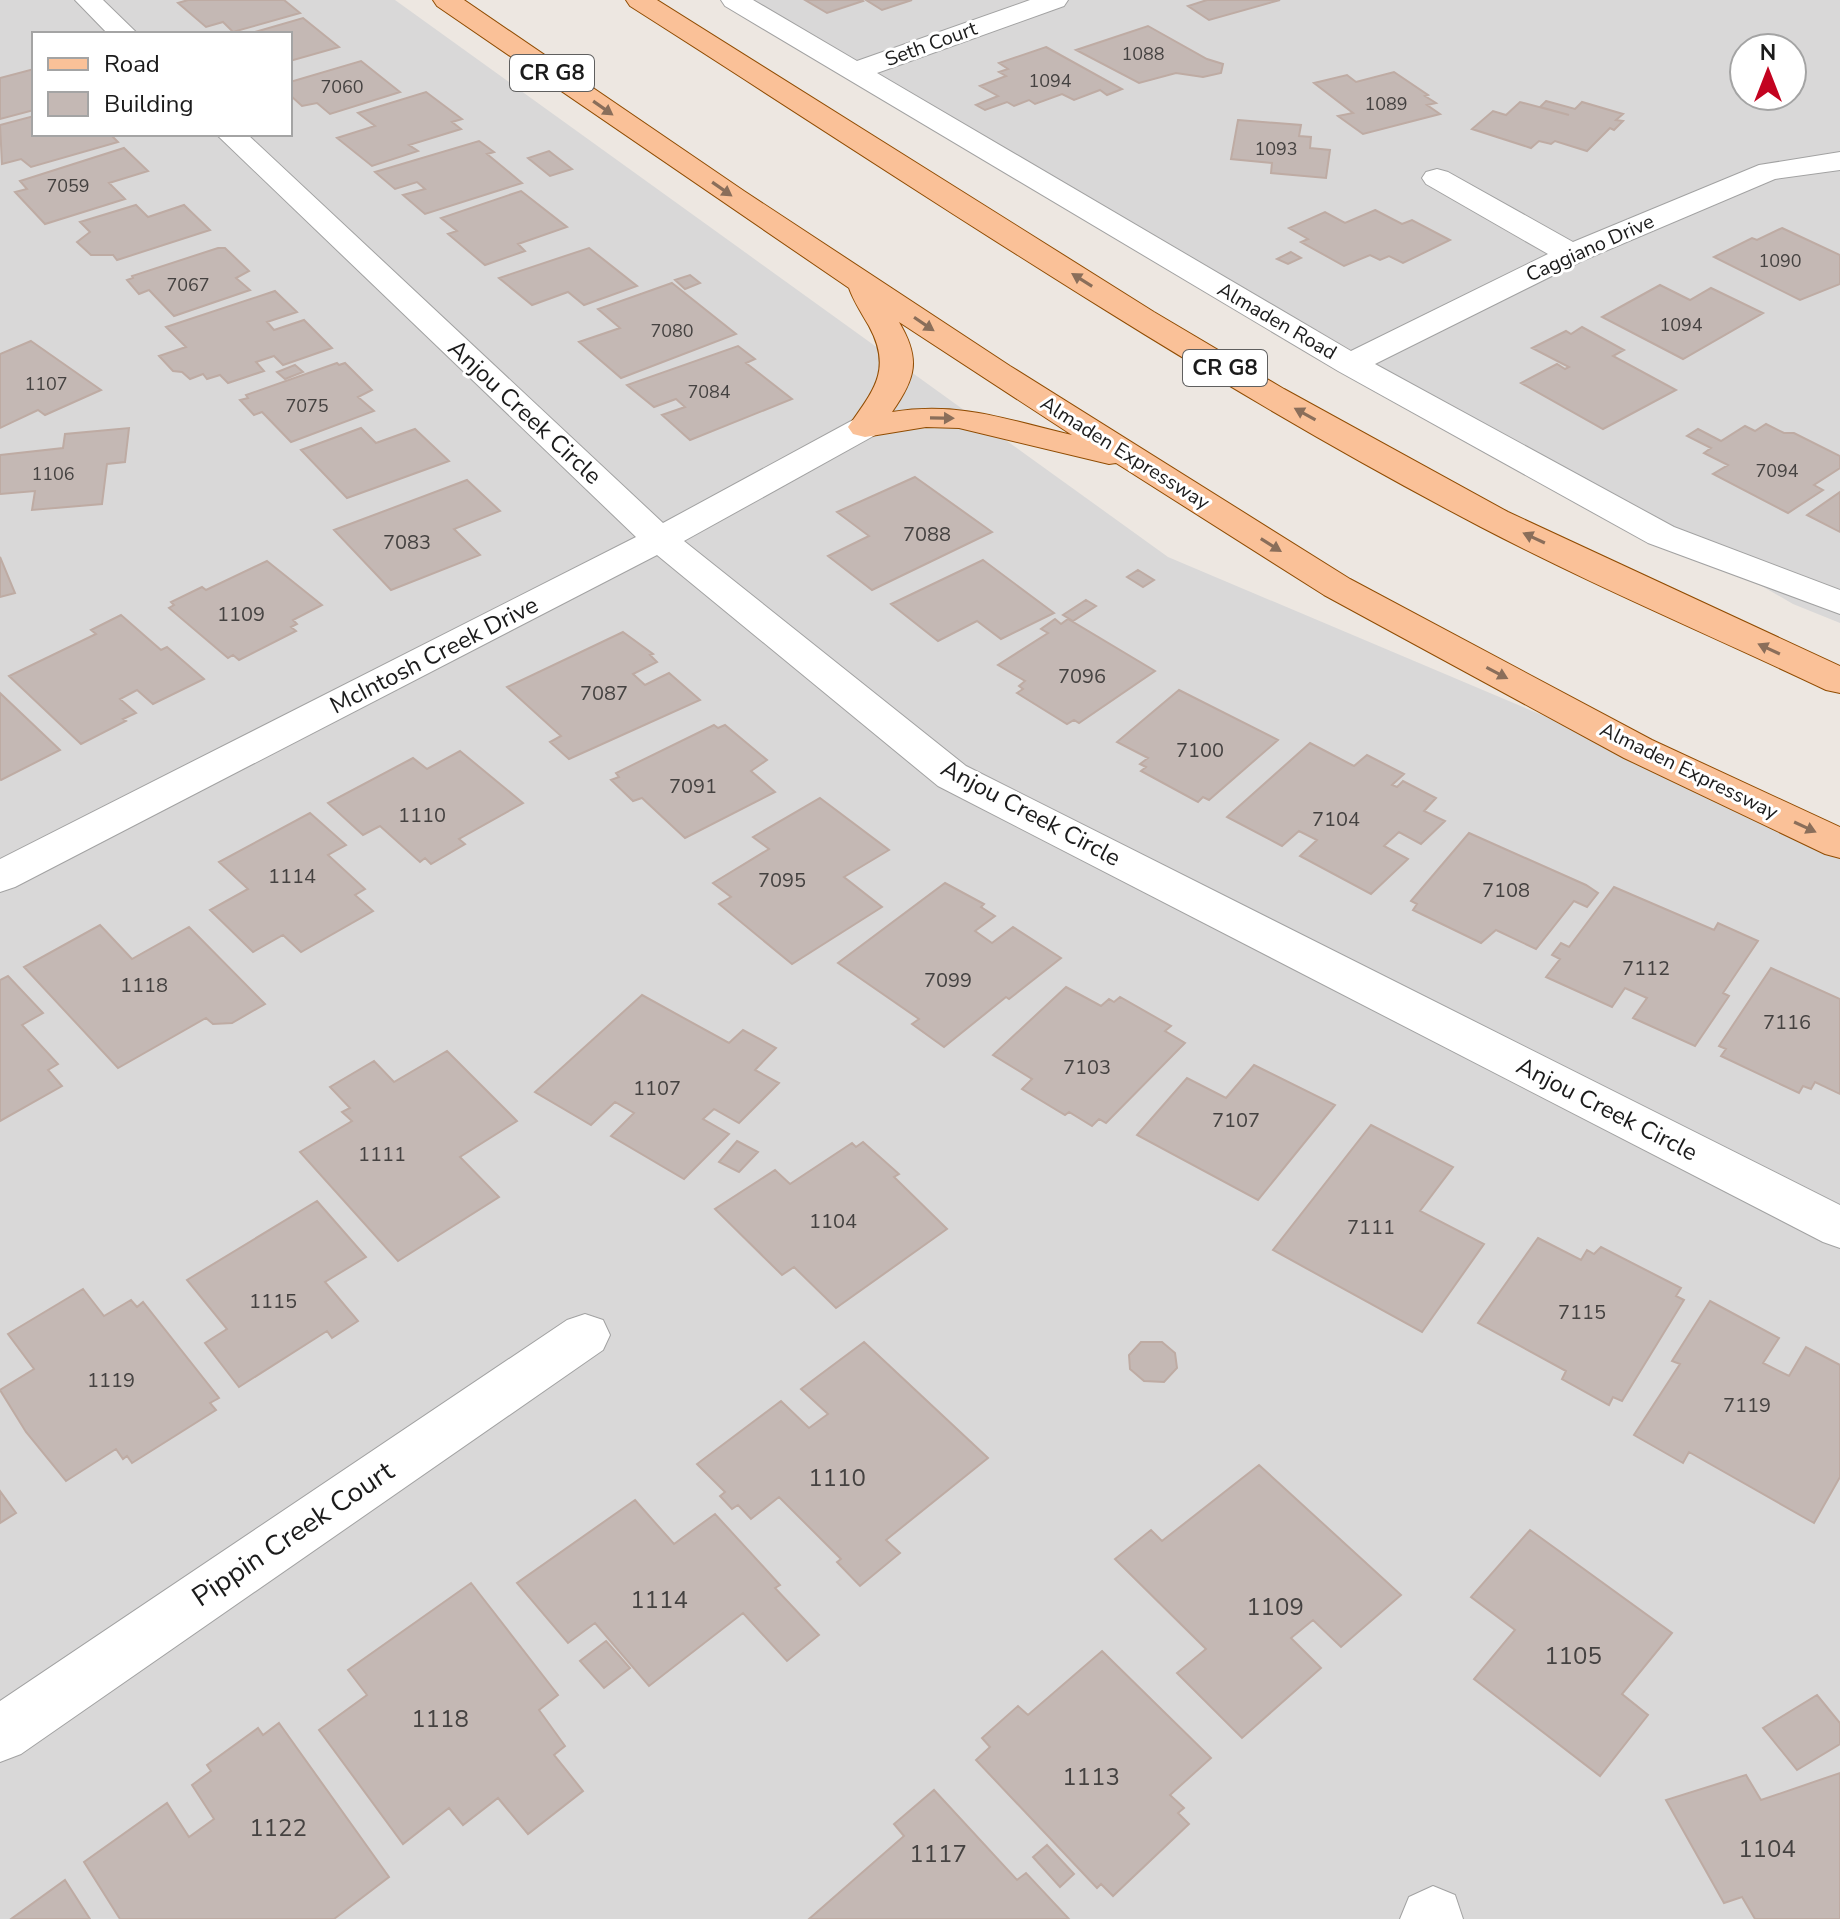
<svg xmlns="http://www.w3.org/2000/svg" width="1840" height="1919" font-family="'Nunito Sans',sans-serif">
<style>
.residential{fill:#d9d8d8;fill-rule:evenodd}
.building{fill:#c4b8b4;stroke:#beaba3;stroke-width:2}
.lines{fill:none;stroke-linecap:round;stroke-linejoin:round}
.minor-casing{stroke:#a2a2a2;stroke-width:2}
.major-casing{stroke:#904c02;stroke-width:2}
.minor{fill:#fff;fill-rule:evenodd}
.major{fill:#fac198;fill-rule:evenodd}
.oneway{fill:#8a6e5a}
.labels{text-anchor:middle;dominant-baseline:central;stroke-width:6;stroke-linejoin:round;paint-order:stroke}
.far-number-label{font-size:18px;fill:#454241}
.far-street-label{font-size:20px;fill:#1b1b1b;stroke:#fff}
.number-label{font-size:20px;fill:#454241}
.shield{fill:#fff;stroke:#5f5f5f;stroke-width:2}
.shield-label{font-size:22px;font-weight:bold;fill:#1b1b1b}
.street-label{font-size:24px;fill:#1b1b1b;stroke:#fff}
.near-number-label{font-size:24px;fill:#454241}
.near-street-label{font-size:28px;fill:#1b1b1b;stroke:#fff}
</style>
<rect width="100%" height="100%" fill="#ede7e1"/>
<path class="residential" d="M0 0H395L1168 557 1840 841V1919H0ZM34 34H290V134H34Z
M743 0H1840V623L1793 604ZM1744 48H1792V96H1744Z"/>
<path class="building" d="M188 0H284L300 13 233 32 223 22 206 27 178 3Z
M805 0H862L863 1 827 13Z
M866 0H912L882 10Z
M1207 0H1280L1209 20 1188 6Z
M303 18 339 47 290 61V34L255 32Z
M1148 26 1207 59 1223 64 1221 73 1203 77 1176 73 1139 83 1076 50Z
M1046 47 1122 89 1107 95 1100 90 1074 100 1062 94 1035 104 1029 100 1014 106 1007 102 985 110 976 105 998 96 980 86 1006 76 999 72 1008 69 999 63Z
M361 61 400 92 330 114 317 103 302 106 290 95V82Z
M34 69V110L0 119V78Z
M1394 72 1428 95 1425 96 1436 103 1427 105 1440 114 1363 134 1338 116 1353 113 1314 83 1347 75 1356 82Z
M426 92 462 119 452 122 461 129 409 145 418 151 372 166 337 138 375 126 358 113Z
M1546 101 1575 109 1582 102 1623 114 1616 120 1623 121 1614 130 1610 128 1587 151 1555 141 1551 144 1539 141 1531 148 1472 129 1493 111 1506 115 1520 102 1569 115 1540 107Z
M34 116V134H110L118 142 31 167 21 159 2 164 0 125Z
M1238 120 1301 125 1299 136 1311 137 1310 148 1330 150 1326 178 1271 173 1272 163 1231 159Z
M479 141 494 152 487 154 522 183 425 214 403 195 425 189 417 182 395 189 375 172Z
M124 148 148 171 109 183 125 199 45 224 15 192 27 189 20 181Z
M549 151 572 169 550 176 528 158Z
M521 191 567 227 518 244 525 251 485 265 448 234 457 231 441 218Z
M136 205 148 217 184 205 210 230 117 260 113 255H91L77 242 90 232 80 222Z
M1375 210 1402 224 1412 220 1450 240 1403 263 1389 256 1380 260 1370 255 1344 266 1301 242 1308 239 1289 228 1325 212 1345 223Z
M1782 228 1840 255V284L1800 300 1714 257 1752 238 1757 240Z
M218 248H225L249 271 236 278 250 290 174 316 149 290 139 294 127 280 133 278 132 276Z
M589 248 637 286 584 305 568 292 532 305 499 278Z
M1291 252 1301 258 1288 264 1277 259Z
M690 275 700 283 685 289 675 280Z
M672 283 736 334 621 378 579 342 620 328 598 309Z
M1660 285 1690 300 1711 288 1763 313 1683 359 1602 317Z
M275 291 297 312 267 322 274 330 304 320 332 348 283 365 274 356 256 362 264 371 228 383 220 375 207 379 203 374 190 379 182 372 173 371 159 356 186 347 166 327Z
M1582 327 1624 350 1613 356 1676 390 1603 429 1521 383 1557 364 1565 369 1569 367 1532 348 1566 331 1571 334Z
M31 341 101 390 45 415 38 410 0 428V354Z
M738 346 755 359 746 363 792 399 690 440 662 415 685 407 676 399 654 407 627 385Z
M337 363 339 365 345 363 372 390 358 397 374 411 291 442 262 412 254 415 240 400 248 398 246 395Z
M295 365 303 372 285 379 277 372Z
M1766 424 1784 433H1794L1840 456V468L1814 485 1823 490 1788 513 1713 474 1728 465 1704 453 1711 448 1687 436 1698 429 1721 441 1745 426 1755 431Z
M129 428 125 462 107 464 102 504 32 510 35 491 0 494V455L63 448 65 434Z
M361 428 376 443 415 429 449 461 347 498 301 450Z
M915 477 992 532 872 590 828 556 869 536 837 512Z
M467 480 500 511 454 529 480 555 391 590 334 530Z
M1840 492V532L1807 515Z
M0 557 15 593 0 597Z
M983 560 1054 613 1001 639 977 621 938 641 891 604Z
M267 561 322 605 293 620 297 624 291 627 296 631 239 660 233 655 228 658 169 608 174 605 171 602 202 587 206 590Z
M1138 570 1154 580 1143 587 1127 577Z
M1086 600 1096 606 1073 621 1063 615Z
M121 615 161 650 167 647 204 679 153 704 137 690 120 699 136 713 123 719 126 721 81 744 9 676 96 634 91 630Z
M1055 619 1061 624 1068 619 1155 671 1079 723 1074 720 1067 724 1017 693 1023 689 1019 686 1025 681 998 665 1048 633 1041 629Z
M623 632 653 654 650 655 657 662 633 674 645 685 669 673 700 700 569 759 550 742 561 736 507 687Z
M1179 690 1278 740 1209 800 1203 797 1198 802 1141 771 1146 767 1140 764 1148 758 1117 742Z
M0 693 60 750 1 780 0 779Z
M714 725 718 728 725 725 767 760 751 771 775 792 685 838 642 798 633 801 611 780 619 777 616 773Z
M1310 743 1354 766 1367 755 1404 774 1392 785 1397 787 1403 781 1436 798 1424 811 1445 821 1421 844 1399 832 1384 846 1408 859 1371 894 1300 856 1317 840 1299 831 1282 846 1227 817Z
M460 751 523 803 459 839 465 844 431 864 425 858 420 862 380 826 363 835 328 803 413 758 427 769Z
M820 798 889 850 844 877 882 907 792 964 719 904 731 897 713 883 769 849 753 837Z
M310 813 346 845 328 855 365 889 355 895 373 911 301 952 283 935 253 952 210 910 248 889 219 862Z
M1469 833 1586 885 1598 893 1587 907 1574 901 1536 949 1496 930 1481 943 1413 910 1417 904 1411 901Z
M945 883 984 904 981 907 995 916 975 931 992 943 1013 927 1061 958 1009 999 1006 997 944 1047 912 1024 919 1019 838 963Z
M1614 887 1714 930 1718 923 1758 941 1723 993 1729 996 1695 1046 1633 1018 1647 998 1625 988 1612 1007 1546 977 1560 959 1552 955 1561 943 1569 947Z
M100 925 132 959 189 927 265 1004 232 1023 213 1024 206 1018 118 1068 24 967Z
M1771 968 1840 999V1094L1815 1082 1811 1089 1803 1086 1799 1093 1721 1056 1726 1049 1719 1046Z
M8 976 43 1013 22 1025 58 1064 48 1070 62 1086 0 1121V980Z
M1066 987 1101 1006 1109 999 1114 1002 1120 997 1171 1026 1165 1031 1185 1043 1106 1123 1099 1119 1092 1126 1069 1112 1065 1115 1022 1089 1032 1079 993 1055Z
M642 995 729 1043 743 1030 776 1048 755 1070 779 1083 739 1123 714 1109 703 1119 729 1134 684 1179 611 1136 634 1113 615 1102 591 1125 535 1092Z
M447 1051 517 1121 460 1157 499 1197 398 1261 300 1152 352 1121 342 1112 350 1108 330 1087 374 1061 394 1082Z
M1254 1065 1335 1105 1258 1200 1137 1135 1187 1078 1226 1098Z
M1371 1125 1453 1167 1420 1211 1484 1244 1422 1332 1273 1250Z
M737 1141 758 1152 739 1172 719 1162Z
M863 1142 899 1174 894 1177 947 1229 836 1308 794 1267 782 1275 715 1209 775 1170 790 1184 852 1143 856 1147Z
M317 1201 366 1257 325 1282 358 1321 332 1338 327 1331 239 1387 205 1343 227 1329 187 1280Z
M1538 1238 1581 1260 1587 1250 1594 1254 1601 1247 1681 1288 1676 1296 1684 1300 1622 1401 1613 1397 1609 1405 1562 1379 1566 1371 1478 1323Z
M83 1289 104 1316 131 1300 137 1307 143 1302 219 1398 210 1403 216 1410 132 1463 127 1456 123 1459 116 1449 66 1481 26 1432 0 1390 34 1369 8 1334Z
M1710 1301 1779 1338 1763 1363 1789 1376 1806 1347 1840 1365V1477L1814 1523 1689 1452 1683 1463 1634 1435 1680 1364 1672 1361Z
M864 1342 988 1458 886 1540 900 1553 860 1586 837 1562 841 1559 779 1497 751 1519 738 1505 732 1509 720 1496 725 1492 697 1464 781 1401 809 1428 828 1414 801 1389Z
M1141 1342H1162L1175 1353 1177 1368 1164 1382 1144 1381 1130 1369 1129 1355Z
M1259 1465 1401 1595 1341 1647 1313 1620 1291 1638 1321 1668 1242 1738 1177 1673 1206 1649 1115 1559 1151 1530 1162 1541Z
M0 1491 16 1513 0 1523Z
M635 1500 674 1544 715 1514 780 1585 775 1588 819 1635 787 1661 743 1613 649 1686 595 1623 568 1643 517 1583Z
M1530 1530 1672 1633 1622 1694 1648 1715 1600 1776 1474 1679 1515 1630 1471 1597Z
M471 1583 558 1695 539 1710 565 1746 554 1755 583 1791 528 1834 498 1798 463 1825 449 1808 403 1844 319 1730 367 1695 348 1670Z
M606 1641 630 1668 604 1688 580 1661Z
M1102 1651 1211 1758 1170 1795 1184 1808 1178 1813 1189 1824 1113 1896 1101 1884 1097 1888 976 1760 990 1747 982 1738 1018 1706 1028 1715Z
M1817 1695 1840 1723V1744L1797 1770 1763 1728Z
M279 1723 389 1877 334 1919H120L84 1862 167 1803 189 1837 214 1819 192 1785 211 1771 207 1765 258 1728 263 1735Z
M1840 1773V1919H1755L1742 1897 1724 1903 1666 1800 1746 1775 1761 1800Z
M934 1790 1017 1880 1026 1873 1069 1919H809L904 1836 894 1824Z
M1047 1845 1074 1874 1060 1887 1033 1857Z
M65 1880 90 1919H11Z"/>
<g class="lines">
<defs>
<path id="minor" d="M75 0H103L138 34H108Z
M721 0H753L857 61 1030 0H1068L1064 6 877 73 1351 351 1548 254 1426 184 1422 178 1426 172 1437 169 1448 172 1573 242 1759 165 1840 152V170L1775 179 1582 261 1375 364 1674 527 1840 590V614L1648 543 1338 371 725 6Z
M216 134H247L663 523 853 420 865 417 877 420 882 427 877 434 684 541 966 766 1840 1205V1248L1823 1242 938 786 657 555 15 887 0 892V859L636 537Z
M585 1314 603 1320 610 1335 603 1350 21 1754 0 1762V1701L567 1320Z
M1433 1886 1455 1895 1463 1919H1400L1409 1897Z"/>
<path id="major" d="M433 0H464L744 191 1010 366 1350 579 1652 740 1840 827V858L1825 854 1624 758 1324 595 1116 463 1109 464 959 428 926 427 865 437 853 434 848 427C873 391 893 370 869 326 862 314 853 300 849 288L437 6ZM899 322 1072 435C1008 420 959 401 892 412 916 378 921 359 899 322Z
M626 0H657L1154 312 1284 389 1508 512 1840 666V693L1826 690C1712 636 1594 586 1481 527 1186 373 910 184 630 6Z"/>
</defs>
<use href="#minor" class="minor-casing"/>
<use href="#major" class="major-casing"/>
<use href="#minor" class="minor"/>
<use href="#major" class="major"/>
</g>
<defs><path id="oneway-solid" d="M-6-.8H1V-3.2L6.5 0L1 3.2V.8H-6Z" transform="scale(2)"/></defs>
<g class="oneway">
<use href="#oneway-solid" transform="translate(603 108) rotate(35)"/>
<use href="#oneway-solid" transform="translate(722 189) rotate(35)"/>
<use href="#oneway-solid" transform="translate(1082 280) rotate(-148)"/>
<use href="#oneway-solid" transform="translate(924 324) rotate(34)"/>
<use href="#oneway-solid" transform="translate(1305 414) rotate(-151)"/>
<use href="#oneway-solid" transform="translate(942 418) rotate(1)"/>
<use href="#oneway-solid" transform="translate(1534 538) rotate(-155)"/>
<use href="#oneway-solid" transform="translate(1271 545) rotate(32)"/>
<use href="#oneway-solid" transform="translate(1769 649) rotate(-155)"/>
<use href="#oneway-solid" transform="translate(1497 673) rotate(28)"/>
<use href="#oneway-solid" transform="translate(1805 827) rotate(25)"/>
</g>
<g class="labels">
<g class="far-number-label">
<text x="1143" y="54">1088</text>
<text x="1050" y="81">1094</text>
<text x="342" y="87">7060</text>
<text x="1386" y="104">1089</text>
<text x="1276" y="149">1093</text>
<text x="68" y="186">7059</text>
<text x="1780" y="261">1090</text>
<text x="188" y="285">7067</text>
<text x="1681" y="325">1094</text>
<text x="672" y="331">7080</text>
<text x="46" y="384">1107</text>
<text x="709" y="392">7084</text>
<text x="307" y="406">7075</text>
<text x="1777" y="471">7094</text>
<text x="53" y="474">1106</text>
</g>
<g class="far-street-label">
<text transform="translate(931 44) rotate(-20)">Seth Court</text>
<text transform="translate(1590 248) rotate(-24)">Caggiano Drive</text>
<text transform="translate(1277 321) rotate(30)">Almaden Road</text>
<text transform="translate(1125 453) rotate(32)">Almaden Expressway</text>
<text transform="translate(1689 771) rotate(26)">Almaden Expressway</text>
</g>
<g class="number-label">
<text x="927" y="534">7088</text>
<text x="407" y="542">7083</text>
<text x="241" y="614">1109</text>
<text x="1082" y="676">7096</text>
<text x="604" y="693">7087</text>
<text x="1200" y="750">7100</text>
<text x="693" y="786">7091</text>
<text x="422" y="815">1110</text>
<text x="1336" y="819">7104</text>
<text x="292" y="876">1114</text>
<text x="782" y="880">7095</text>
<text x="1506" y="890">7108</text>
<text x="1646" y="968">7112</text>
<text x="948" y="980">7099</text>
<text x="144" y="985">1118</text>
<text x="1787" y="1022">7116</text>
<text x="1087" y="1067">7103</text>
<text x="657" y="1088">1107</text>
<text x="1236" y="1120">7107</text>
<text x="382" y="1154">1111</text>
<text x="833" y="1221">1104</text>
<text x="1371" y="1227">7111</text>
<text x="273" y="1301">1115</text>
<text x="1582" y="1312">7115</text>
<text x="111" y="1380">1119</text>
<text x="1747" y="1405">7119</text>
</g>
<g class="shield">
<rect x="510" y="55" width="84" height="36" rx="6"/>
<rect x="1183" y="350" width="84" height="36" rx="6"/>
</g>
<g class="shield-label">
<text x="552" y="73">CR G8</text>
<text x="1225" y="368">CR G8</text>
</g>
<g class="street-label">
<text transform="translate(525 412) rotate(43)">Anjou Creek Circle</text>
<text transform="translate(434 655) rotate(-27)">McIntosh Creek Drive</text>
<text transform="translate(1031 813) rotate(28)">Anjou Creek Circle</text>
<text transform="translate(1607 1109) rotate(27)">Anjou Creek Circle</text>
</g>
<g class="near-number-label">
<text x="837" y="1478">1110</text>
<text x="659" y="1600">1114</text>
<text x="1275" y="1607">1109</text>
<text x="1573" y="1656">1105</text>
<text x="440" y="1719">1118</text>
<text x="1091" y="1777">1113</text>
<text x="278" y="1828">1122</text>
<text x="1767" y="1849">1104</text>
<text x="938" y="1854">1117</text>
</g>
<g class="near-street-label">
<text transform="translate(293 1534) rotate(-34)">Pippin Creek Court</text>
</g>
</g>
<rect x="32" y="32" width="260" height="104" fill="#ffffff" stroke="#a4a4a4" stroke-width="2"/>
<rect x="48" y="58" width="40" height="12" fill="#fac198" stroke="#a4a4a4" stroke-width="2"/>
<text x="104" y="72" font-size="24" fill="#1b1b1b">Road</text>
<rect x="48" y="92" width="40" height="24" fill="#c4b8b4" stroke="#a4a4a4" stroke-width="2"/>
<text x="104" y="112" font-size="24" fill="#1b1b1b">Building</text>
<g transform="translate(1768 72)"><circle r="38" fill="#ffffff" stroke="#a4a4a4" stroke-width="2"/>
<path d="M0-6L14 30L0 20L-14 30Z" fill="#c30320"/>
<text y="-12" font-size="22" font-weight="bold" text-anchor="middle" fill="#1b1b1b">N</text>
</g>
</svg>
